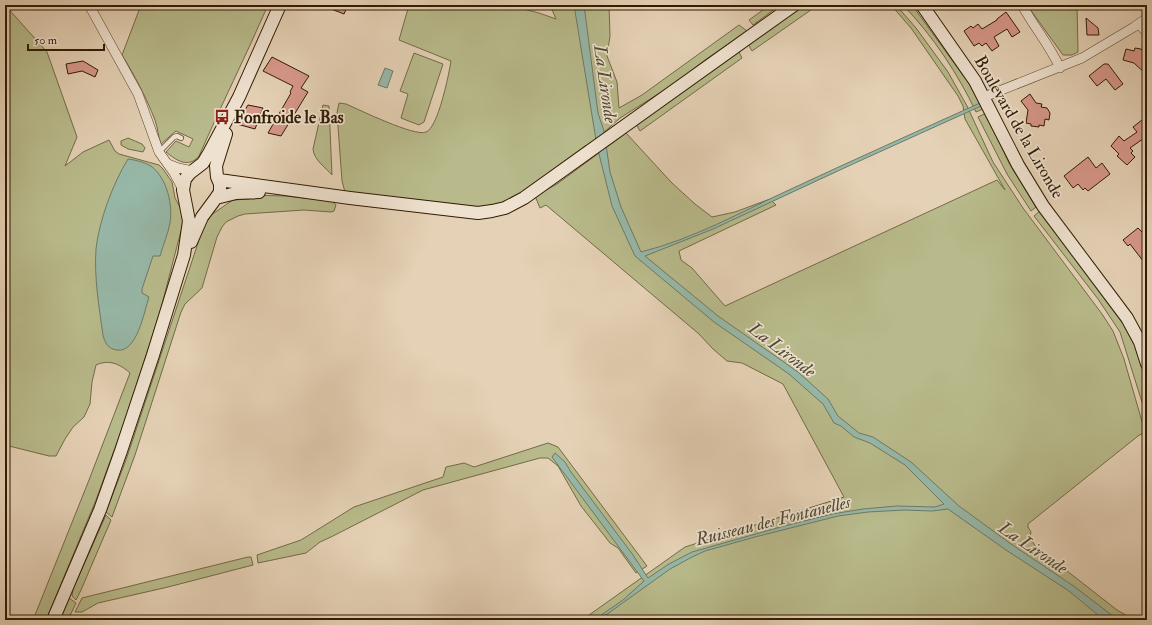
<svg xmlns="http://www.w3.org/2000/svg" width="1152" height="625" font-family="'IM FELL Double Pica',serif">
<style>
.green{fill:#b8ba8b;stroke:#746a47}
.water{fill:#97b8a8;stroke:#6e7966}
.building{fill:#d79789;stroke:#311b03}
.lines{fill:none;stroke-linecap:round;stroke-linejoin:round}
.lane-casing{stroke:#5e4830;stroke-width:6}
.street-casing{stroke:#5e4830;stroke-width:10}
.secondary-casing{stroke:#311b03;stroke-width:14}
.lane{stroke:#eee1cf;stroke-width:4.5}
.street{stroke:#eee1cf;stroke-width:9}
.secondary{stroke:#eee1cf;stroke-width:12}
.labels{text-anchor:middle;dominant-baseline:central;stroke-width:3.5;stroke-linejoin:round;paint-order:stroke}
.poi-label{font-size:17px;font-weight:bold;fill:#311b03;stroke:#eee1cf;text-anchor:start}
.street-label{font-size:17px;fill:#311b03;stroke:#eee1cf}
.water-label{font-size:18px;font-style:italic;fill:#504a35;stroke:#eee1cf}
</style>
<rect width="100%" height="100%" fill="#e5d1b5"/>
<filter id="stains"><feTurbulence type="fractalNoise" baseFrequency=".005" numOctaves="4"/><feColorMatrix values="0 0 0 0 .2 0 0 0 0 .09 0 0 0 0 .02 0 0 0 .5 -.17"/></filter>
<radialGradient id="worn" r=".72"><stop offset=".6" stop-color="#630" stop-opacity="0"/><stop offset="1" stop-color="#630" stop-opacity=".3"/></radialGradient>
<path class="green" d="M5 5 47 52 77 137 65 166 83 152 109 140 115 151 119 154 159 165 163 169 172 182 175 198 183 213V223L160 312 124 423 96 500 46 620H33L89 480 130 373C120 364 109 359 96 365L92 382 90 404 84 417 73 427 65 439 56 456H49L5 445Z
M141 5H268C246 56 221 105 199 156 188 169 176 160 166 152L176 141 189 147 193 139 176 131 161 144C158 137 158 128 155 120 146 97 135 76 122 55Z
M409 5H508L539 13 556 19 550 5H609L610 36 607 56 617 82 619 108 642 95 739 25 747 31 705 60 677 82 620 118 592 143 585 146 526 189 514 200 494 208 346 196 342 181 337 113 339 103 346 104C360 110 415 137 426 132 438 128 449 74 451 61L399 40Z
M770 5H780L753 25 749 20Z
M805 5H818L752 51 748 44Z
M891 5H896L916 28 948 72 967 106 993 162 1023 208 1102 314 1113 331 1124 359 1145 432 1138 436 1028 524V527L1031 532 1030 537 1035 546 1117 610 1134 620H582L685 547 844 497 783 384 742 363 727 361 713 349 699 334 546 205 540 208 535 196 557 184 626 133 672 183 695 204 712 217 735 212 770 199 776 205 679 251 681 260 692 268 725 306 997 180 1005 190 965 119 963 106 958 96 911 28Z
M903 5H912L970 85 983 109 976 112C958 74 933 36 903 5Z
M1027 5H1077L1078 52 1072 55H1063Z
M739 52 742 58 640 131 636 124Z
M414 53 443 64 424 122 419 125 401 118 408 94 400 91Z
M323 105 329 106 332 175C325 167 314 160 313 149Z
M986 113 1009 163 1036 207 1031 211 1007 174 978 117Z
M128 138 142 144 145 148 143 152 128 149 121 145V141Z
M250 195 285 196 332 201 336 205 334 211 331 212 304 210 245 214 238 216 226 222 222 227 217 237 202 288 185 304 181 312 135 455 112 517 106 512 126 460 201 234 207 221 211 215 227 204 233 200 250 199Z
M1040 211 1121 318 1134 342 1144 375 1147 392V418L1120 332 1098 299 1034 216Z
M548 443 558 447 647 566 636 573 618 548 610 543 581 506 558 466 548 458H540L423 490 331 537 320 542 306 553 258 563 257 555 301 540 354 507 443 477 446 467 464 463 474 467Z
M106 515 111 520 81 590 76 600 72 596 73 589Z
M248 557H251L253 565 168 587 98 603 82 612H75L82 598Z
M69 598 76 603 68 620H60Z"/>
<path class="water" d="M574 5H584L598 113 604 131 610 172 621 207 641 252C693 239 741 212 789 190 853 160 916 132 980 103L981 106 855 163 713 229 645 256 718 316 798 372 828 399 838 416 859 433 873 437 911 462 959 506 1011 544 1075 587 1118 620H1104L1069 591 1006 550 948 509 932 511 904 510 868 512 838 516 755 537 705 551 692 557 670 569 599 620H594L623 600 644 581 552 457 555 453 565 462 571 472 633 555 648 578 669 564 692 552 784 526 832 514 863 509 897 506 935 507 944 504 905 465 870 443 854 437 841 426 834 423 823 404 789 374 714 322 635 256 612 206 597 146Z
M385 68 393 71 387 88 378 85Z
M128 159C136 160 144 162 151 166 167 178 173 205 170 223 168 234 163 245 160 256H153L142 289V293L149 297C144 312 137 353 117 350 108 349 105 343 103 335 99 307 94 277 96 249 99 221 113 183 128 159Z"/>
<path class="building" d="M321 5H348L344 14Z
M1006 12 1020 32 1012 37 1007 29 994 37 999 46 992 51 986 43 982 46 979 43 974 46 964 31 971 26 973 28 978 24 982 29 997 20V19Z
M1086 18 1098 28 1099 35H1087Z
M1135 48 1141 49 1147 56V75L1134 63 1123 60 1126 49 1134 51Z
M272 57 309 76 301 88 308 92 281 136 268 133 291 93 290 92 293 86 263 71Z
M83 61 98 70 95 77 82 71 68 74 66 64Z
M1104 64H1108L1123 84 1115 90 1106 79 1097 86 1089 76Z
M1030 94 1036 103 1042 104 1041 107 1047 108 1050 113 1049 120 1045 119 1044 126 1039 125V127L1031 126V124L1026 123 1028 110 1021 101Z
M248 105 263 108 255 129 237 124 241 112 243 113Z
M1147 116V136L1130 148 1133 151 1131 153 1135 157 1127 165 1117 156 1119 154 1111 146 1119 136 1124 141 1137 132 1133 127Z
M1088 157 1096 168 1102 163 1110 174 1088 191 1085 188 1083 190 1078 184 1073 188 1064 176Z
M1138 228 1147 237V266L1130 244 1128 246 1123 240Z"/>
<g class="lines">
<defs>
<path id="lane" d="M159 152 174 137 177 136 181 138"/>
<path id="street" d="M89 5 138 94 159 152 174 173 183 190
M1022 5C1034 27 1050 46 1060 68
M1139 24 1147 33
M984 97 1082 58 1134 27 1147 18
M168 164 178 168 193 171"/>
<path id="secondary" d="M922 5 975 81 1018 165 1043 206 1127 318 1140 342 1147 364
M219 180 350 198 478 213 492 211 505 208 524 198 794 5
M216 198 236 193 259 192
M191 242 202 217 216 198 220 192V184L217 177 216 166 226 134
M53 620 100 510 121 451 153 355 184 255 189 221 183 190 185 179 190 173 203 163 209 153 239 97 280 5"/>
</defs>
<use href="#lane" class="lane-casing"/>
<use href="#street" class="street-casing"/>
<use href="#secondary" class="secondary-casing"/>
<use href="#lane" class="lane"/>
<use href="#street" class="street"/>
<use href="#secondary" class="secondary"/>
</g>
<defs>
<symbol id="bus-bare" viewBox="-9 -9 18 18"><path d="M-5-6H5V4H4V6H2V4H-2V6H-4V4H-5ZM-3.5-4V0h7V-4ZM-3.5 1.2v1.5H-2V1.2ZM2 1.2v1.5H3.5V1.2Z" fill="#8f2418" stroke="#eee1cf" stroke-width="2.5" paint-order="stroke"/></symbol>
</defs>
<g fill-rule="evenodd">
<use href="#bus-bare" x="211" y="106" width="22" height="22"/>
</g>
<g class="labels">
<g class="poi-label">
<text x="234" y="117">Fonfroide le Bas</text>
</g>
<g class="street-label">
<text transform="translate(1019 127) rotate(60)">Boulevard de la Lironde</text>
</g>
<g class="water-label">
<text transform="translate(605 84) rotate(82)">La Lironde</text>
<text transform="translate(782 350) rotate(37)">La Lironde</text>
<text transform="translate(773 521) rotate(-14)">Ruisseau des Fontanelles</text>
<text transform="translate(1033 548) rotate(34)">La Lironde</text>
</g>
</g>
<rect width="1152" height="625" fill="none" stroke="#e5d1b5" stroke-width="20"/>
<rect x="6" y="6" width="1140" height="613" fill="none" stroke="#311b03" stroke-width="2"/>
<rect x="10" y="10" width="1132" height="605" fill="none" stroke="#311b03"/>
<path d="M28 44v6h76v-6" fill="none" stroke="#311b03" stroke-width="2"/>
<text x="34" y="44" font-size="12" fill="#311b03" stroke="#eee1cf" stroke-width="3" paint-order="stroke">50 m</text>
<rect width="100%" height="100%" filter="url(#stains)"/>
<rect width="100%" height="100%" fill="url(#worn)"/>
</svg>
